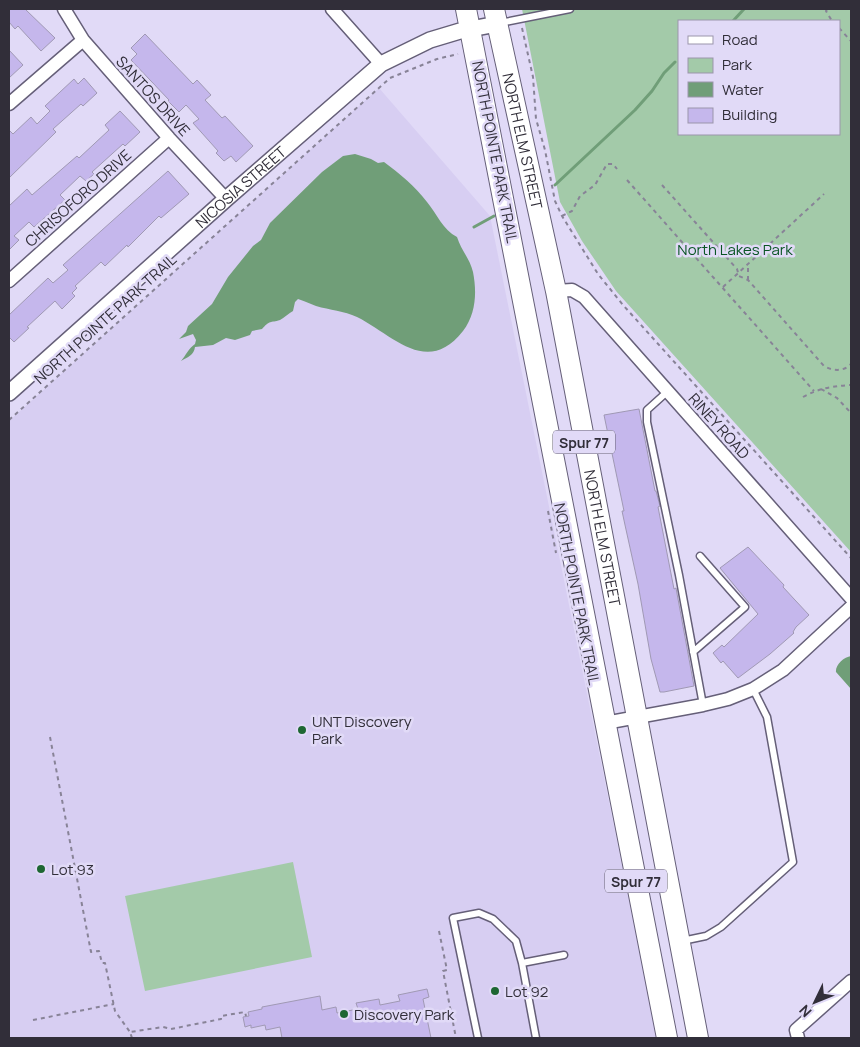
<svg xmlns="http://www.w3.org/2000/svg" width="860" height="1047" font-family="Manrope,sans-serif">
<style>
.built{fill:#d7cef2}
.green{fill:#a3caa9;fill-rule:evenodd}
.water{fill:#709e78}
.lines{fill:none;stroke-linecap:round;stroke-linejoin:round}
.stream{stroke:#709e78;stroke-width:3}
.building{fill:#c5b7ec;stroke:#a099b4}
.service-casing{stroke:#655f78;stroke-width:9}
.minor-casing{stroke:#655f78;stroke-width:15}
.tertiary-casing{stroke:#655f78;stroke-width:18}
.primary-casing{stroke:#655f78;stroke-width:22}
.path{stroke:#888397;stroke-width:2;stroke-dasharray:4 4;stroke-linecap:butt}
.service{stroke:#fff;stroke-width:6}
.minor{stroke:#fff;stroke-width:12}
.tertiary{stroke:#fff;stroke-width:15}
.primary{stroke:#fff;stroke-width:20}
.poi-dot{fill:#1d6632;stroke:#e1daf7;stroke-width:2}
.labels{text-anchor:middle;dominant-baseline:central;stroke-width:5;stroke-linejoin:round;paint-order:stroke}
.shield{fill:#e1daf7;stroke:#666272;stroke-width:1}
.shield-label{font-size:14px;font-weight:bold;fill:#312e39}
.street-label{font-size:15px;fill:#312e39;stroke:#e1daf7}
.park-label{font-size:15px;fill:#095524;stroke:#e1daf7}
.poi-label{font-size:15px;fill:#312e39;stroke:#e1daf7;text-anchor:start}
</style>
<rect width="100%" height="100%" fill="#e1daf7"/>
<path class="built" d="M379 88 490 216 657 1038H9V421Z"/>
<path class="green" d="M522 9H851V552L616 291 582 241 560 202ZM679 21H839V134H679Z
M293 862 312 957 145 991 125 896Z"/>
<path class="water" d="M355 154 371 159 378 163 384 162C400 174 415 186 427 202 437 214 443 230 457 237 461 250 470 259 473 272 477 292 476 314 463 331 427 377 393 335 357 317 344 311 330 310 316 306 310 304 305 301 298 299L295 302 293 311C289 313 284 318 280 320 270 323 270 320 262 329L252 331 250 335 235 340 226 338 213 345 195 347C194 355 188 357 181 361 186 355 189 348 195 344L196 340 193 334 179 339 186 332 188 326 212 304 228 277 253 246 261 240 270 223 322 172 343 156Z
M851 656V689L836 672C835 665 844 657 851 656Z"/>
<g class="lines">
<path class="stream" d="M733 21 744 9
M555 185 635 110 652 91 664 73 675 62
M474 227 494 216"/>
</g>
<path class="building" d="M9 9H25L55 38 41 51 18 26 15 29 9 22Z
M145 34 193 84 197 80 211 95 205 100 222 118 225 116 253 146 236 162 231 156 224 161 216 153 218 151 193 123 199 119 186 105 179 112 168 101 169 100 131 60 137 54 131 48Z
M9 50 23 65 9 78Z
M84 78 97 93 83 106 81 104 53 129 56 132 9 178V130L13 134 31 117 37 124 50 111 45 106 74 79 78 84Z
M120 111 140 132 125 146 123 144 92 172 94 174 86 181 80 176 60 195 65 200 34 227 29 222 14 236 19 240 9 250V206L27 189 32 195 77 156 79 158 109 130 105 125Z
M168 171 189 194 161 218 159 216 128 247 127 245 105 266 101 262 75 286 77 288 72 293 75 296 62 309 55 301 27 327 29 328 14 342 9 337V315L48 278 53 283 68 270 63 265Z
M639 409 655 491H656L660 506 658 507 674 589 676 588 694 686 664 692H660L651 659 638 584 625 525 622 511H624L604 415Z
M748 547 784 585 783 587 795 600 809 615 796 627 793 632 794 633 770 654 738 678 723 661 721 663 713 653 722 645 724 647 758 614 720 568Z
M427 989 429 997 423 999 431 1038H282L280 1027 266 1030 265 1025 251 1028V1025L245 1027 243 1017 249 1016 248 1012 262 1009V1007L320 996 322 1010 336 1007 337 1013 358 1009 356 1003 379 999 380 1005 400 1001 398 995Z"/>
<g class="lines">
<defs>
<path id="service" d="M500 23 570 9
M667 392 647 410V422L679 575 703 705
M693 652 745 607 700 556
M682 941 706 936 721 927 793 862 767 717 753 689
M522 963 564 955
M478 1038 453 918 479 913 493 919 516 941 522 963 536 1038"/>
<path id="minor" d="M64 9 83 40 169 138 226 199
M332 9 381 64
M9 104 83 40
M9 281 169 138
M556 291 572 290 584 297 851 598
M605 723 703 705 728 699 753 689 783 670 851 607
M798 1038 796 1030 851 981"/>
<g id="tertiary">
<path id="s1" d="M9 393 226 199 381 64 430 40 460 31 497 24"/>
</g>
<g id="primary">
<path d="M466 9 667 1038"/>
<path id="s2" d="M494 9 556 291 698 1038"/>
</g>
</defs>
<use href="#service" class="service-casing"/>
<use href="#minor" class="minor-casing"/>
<use href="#tertiary" class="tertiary-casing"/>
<use href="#primary" class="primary-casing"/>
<path class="path" d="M827 9 826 11 832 21
M522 28 533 77 536 119 545 150 555 201 562 216 598 274 623 305 851 558
M839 28 851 41
M627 180 814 391
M662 185 737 269 739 276 748 280 824 366C833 371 843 372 851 364
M562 216 572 211 580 196 595 185 607 164H613L617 169
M748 280V265
M723 287 824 194
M821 389 837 398 851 413
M803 397C819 388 834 386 851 385
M9 420 390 78 437 59 458 54
M548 511 556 553
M50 737 91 952 99 951 102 963H105L115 1011 130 1032
M439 931 447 970 443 971 456 1038
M33 1020 114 1004
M132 1038 130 1032 163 1027 171 1029 221 1019V1016L245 1012 246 1016"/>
<use href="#service" class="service"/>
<use href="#minor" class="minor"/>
<use href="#tertiary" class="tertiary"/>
<use href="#primary" class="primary"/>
</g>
<g class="poi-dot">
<circle cx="302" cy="730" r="5"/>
<circle cx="41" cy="869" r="5"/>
<circle cx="495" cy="991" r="5"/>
<circle cx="344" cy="1014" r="5"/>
</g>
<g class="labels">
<g class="shield">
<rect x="553" y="430.5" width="62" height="23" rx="4"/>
<rect x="605" y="869.5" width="62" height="23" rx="4"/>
</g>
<g class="shield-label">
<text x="584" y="442">Spur 77</text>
<text x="636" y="881">Spur 77</text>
</g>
<g class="street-label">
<text transform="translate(153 96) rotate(48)">SANTOS DRIVE</text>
<text stroke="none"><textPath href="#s2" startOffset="135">NORTH ELM STREET</textPath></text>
<text transform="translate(495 152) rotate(79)">NORTH POINTE PARK TRAIL</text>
<text stroke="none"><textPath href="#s1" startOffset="310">NICOSIA STREET</textPath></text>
<text transform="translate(78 198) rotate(-42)">CHRISOFORO DRIVE</text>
<text transform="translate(105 319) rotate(-42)">NORTH POINTE PARK TRAIL</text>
<text transform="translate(719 426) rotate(48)">RINEY ROAD</text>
<text stroke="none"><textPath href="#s2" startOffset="540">NORTH ELM STREET</textPath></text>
<text transform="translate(577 594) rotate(79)">NORTH POINTE PARK TRAIL</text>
</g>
<g class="park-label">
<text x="735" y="249">North Lakes Park</text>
</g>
<g class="poi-label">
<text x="312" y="721">UNT Discovery<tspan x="312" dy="17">Park</tspan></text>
<text x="51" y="869">Lot 93</text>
<text x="505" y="991">Lot 92</text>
<text x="354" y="1014">Discovery Park</text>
</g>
</g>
<rect width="860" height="1047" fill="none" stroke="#312e39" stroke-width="20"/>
<rect x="678" y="20" width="162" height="115" fill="#e1daf7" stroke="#9b95ab"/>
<rect x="688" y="36" width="25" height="8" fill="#ffffff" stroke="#9b95ab"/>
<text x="722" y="45" font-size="15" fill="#312e39">Road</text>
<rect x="688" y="58" width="25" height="15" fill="#a3caa9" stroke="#9b95ab"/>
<text x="722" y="70" font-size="15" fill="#312e39">Park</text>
<rect x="688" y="82" width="25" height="15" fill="#709e78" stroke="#9b95ab"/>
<text x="722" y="95" font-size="15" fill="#312e39">Water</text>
<rect x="688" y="108" width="25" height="15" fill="#c5b7ec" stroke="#9b95ab"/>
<text x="722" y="120" font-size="15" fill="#312e39">Building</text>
<g transform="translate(815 1002) rotate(227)" stroke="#e1daf7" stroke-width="4" paint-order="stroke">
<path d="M0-4L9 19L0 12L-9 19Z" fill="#312e39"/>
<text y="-8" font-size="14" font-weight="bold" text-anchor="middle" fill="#312e39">N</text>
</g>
</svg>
